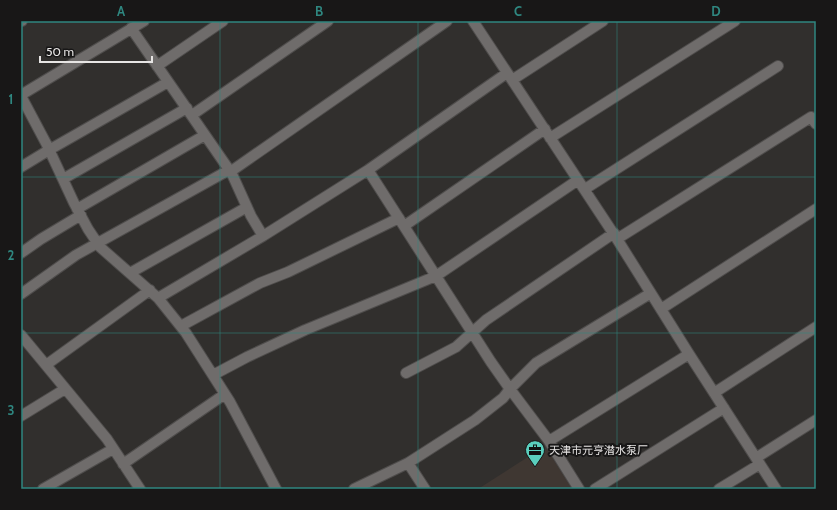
<svg xmlns="http://www.w3.org/2000/svg" width="837" height="510" font-family="Cabin,'Noto Sans SC',sans-serif">
<style>
.built{fill:#3f3732}
.lines{fill:none;stroke-linecap:round;stroke-linejoin:round}
.minor-casing{stroke:#4f4d4c;stroke-width:12}
.minor{stroke:#6f6c6b;stroke-width:10}
.grid{fill:none;stroke:#2f8780;stroke-width:1;stroke-opacity:0.55}
.labels{text-anchor:middle;dominant-baseline:central;stroke-width:4;stroke-linejoin:round;paint-order:stroke}
.poi-label{font-size:11px;fill:#e7e5e4;stroke:#181717;text-anchor:start}
.neatline{fill:none;stroke:#2f8780;stroke-width:1.5}
.grid-label{font-size:13px;text-anchor:middle;font-weight:bold;fill:#2f8780}
</style>
<rect width="100%" height="100%" fill="#312f2d"/>
<path class="built" d="M545 446 572 489H478Z"/>
<g class="lines">
<defs>
<path id="minor" d="M21 21H22
M473 21 617 239 689 354 776 489
M131 28 232 174 251 216 263 236
M157 66 223 21
M512 80 603 21
M21 95 144 21
M21 96 47 145 74 203 88 229 100 247 158 298 186 333 230 402 276 489
M192 115 328 21
M550 138 735 21
M21 167 49 150 168 82
M368 170 491 362 510 389 549 441 579 489
M230 172 447 21
M63 179 187 108
M585 189 778 66
M77 209 205 135
M404 226 545 129
M617 239 811 117 816 124
M21 253 41 239 81 215
M130 273 247 207
M21 294 76 255 229 170
M158 298 263 236 368 170 507 73
M661 309 816 209
M181 326 260 283 288 272 399 218
M21 335 107 439 140 489
M46 365 150 290
M406 373 456 347 486 320 614 233
M213 375 247 357 305 330 436 276 578 180
M714 393 816 327
M21 416 65 389
M549 441 689 354
M756 458 816 420
M408 463 425 489
M123 464 225 394
M43 489 113 449
M354 489 408 463 475 420 503 398 510 389 536 363 651 293
M595 489 724 408
M719 489 760 464"/>
</defs>
<use href="#minor" class="minor-casing"/>
<use href="#minor" class="minor"/>
</g>
<path class="grid" d="M220 21V489M418 21V489M617 21V489M21 177H816M21 333H816"/>
<defs>
<symbol id="office-pin" viewBox="-11 -11 22 30"><path d="M0 17L-7.5 6A9.5 9.5 0 1 1 7.5 6Z" fill="#5acebd" stroke="#181717"/><path d="M-6-3h4V-5.5h4V-3h4V5H-6ZM-1-4.5V-3h2v-1.5ZM-6 0V1H6V0Z" fill="#111"/></symbol>
</defs>
<g fill-rule="evenodd">
<use href="#office-pin" x="524" y="439" width="22" height="30"/>
</g>
<g class="labels">
<g class="poi-label">
<text x="549" y="450">天津市元亨潜水泵厂</text>
</g>
</g>
<rect width="837" height="510" fill="none" stroke="#181717" stroke-width="44"/>
<path d="M40 56v6h112v-6" fill="none" stroke="#e7e5e4" stroke-width="2"/>
<text x="46" y="56" font-size="12" fill="#e7e5e4" stroke="#181717" stroke-width="3" paint-order="stroke">50 m</text>
<rect x="22" y="22" width="793" height="466" class="neatline"/>
<g class="grid-label">
<text x="121" y="16">A</text>
<text x="319" y="16">B</text>
<text x="518" y="16">C</text>
<text x="716" y="16">D</text>
<text x="11" y="104">1</text>
<text x="11" y="260">2</text>
<text x="11" y="415">3</text>
</g>
</svg>
